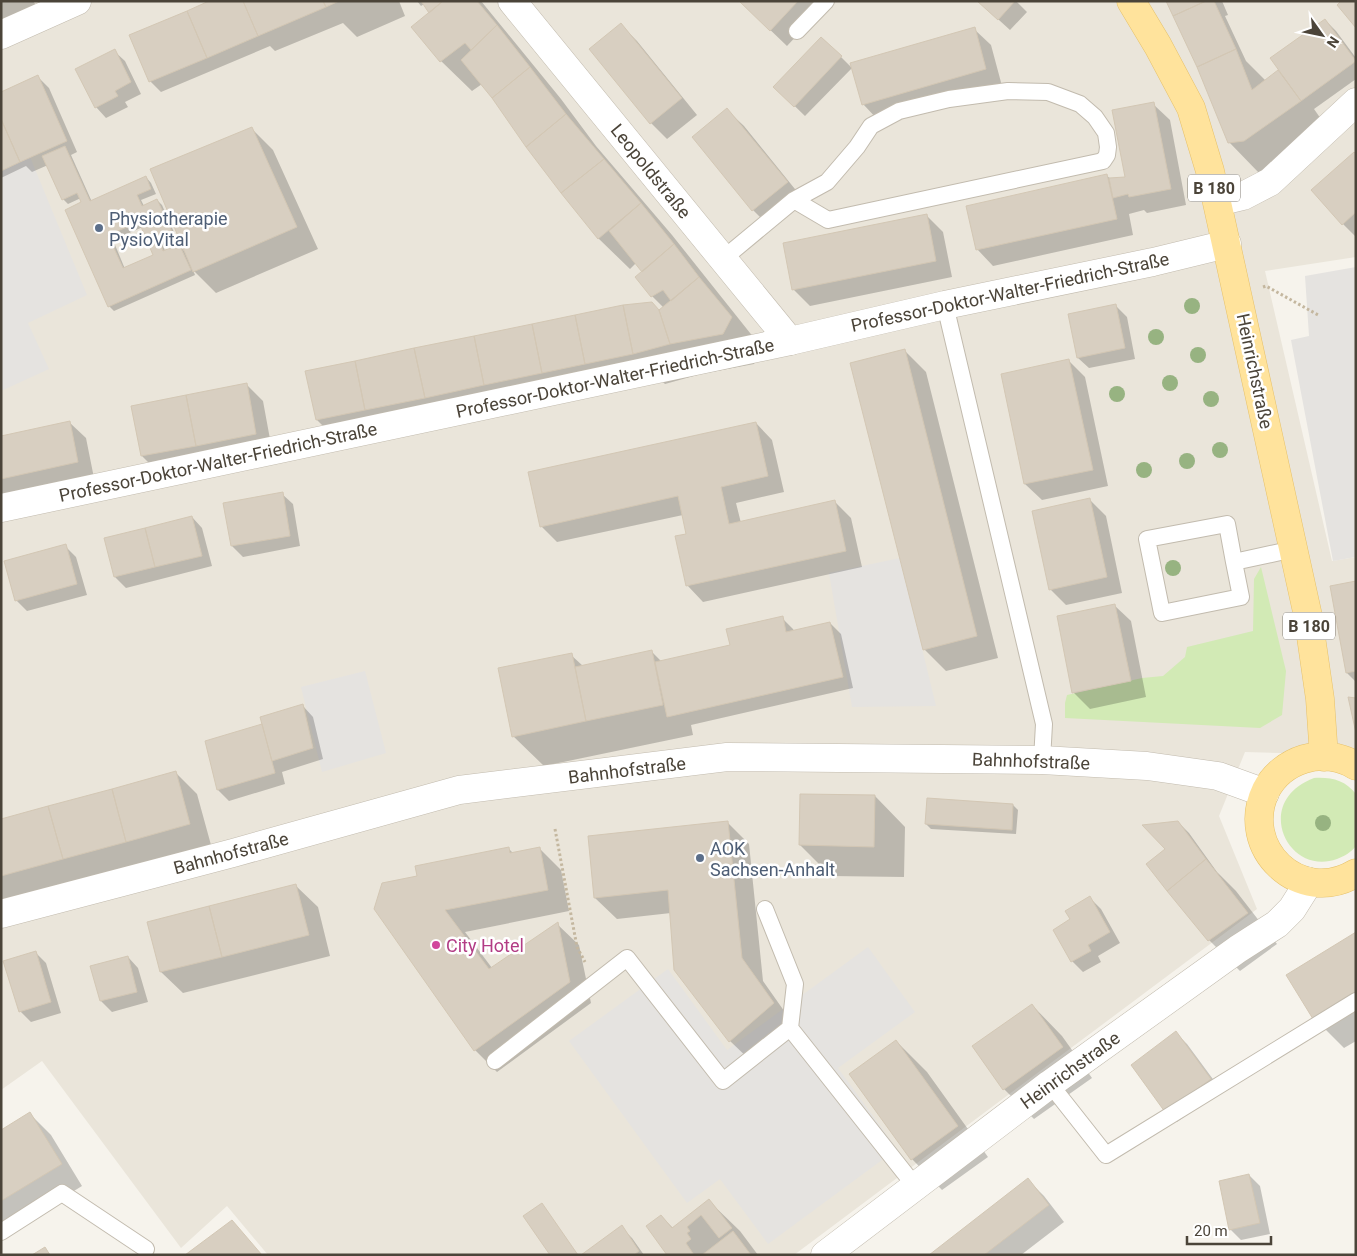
<svg xmlns="http://www.w3.org/2000/svg" width="1357" height="1256" font-family="Roboto,sans-serif">
<style>
.residential{fill:#eae5da}
.green{fill:#d2eab5}
.parking{fill:#e5e3e0}
.shadow{fill:#0003;fill-rule:evenodd}
.building{fill:#d8cfc1;stroke:#d3c7b4;fill-rule:evenodd}
.lines{fill:none;stroke-linecap:round;stroke-linejoin:round}
.service-casing{stroke:#c2bbae;stroke-width:18}
.minor-casing{stroke:#c2bbae;stroke-width:29}
.tertiary-casing{stroke:#c2bbae;stroke-width:29}
.primary-casing{stroke:#e6c16a;stroke-width:29}
.path{stroke:#c4b79f;stroke-width:3;stroke-dasharray:2.5 2.5;stroke-linecap:butt}
.service{stroke:#fff;stroke-width:16}
.minor{stroke:#fff;stroke-width:28}
.tertiary{stroke:#fff;stroke-width:28}
.primary{stroke:#ffe39c;stroke-width:28}
.tree{fill:#97b381}
.service-dot{fill:#5c6f8a;stroke:#fff;stroke-width:2}
.hotel-dot{fill:#d1479c;stroke:#fff;stroke-width:2}
.labels{text-anchor:middle;dominant-baseline:central;stroke-width:5;stroke-linejoin:round;paint-order:stroke}
.shield{fill:#fff;stroke:#817c74;stroke-width:1}
.shield-label{font-size:16px;font-weight:bold;fill:#4b4439}
.street-label{font-size:18px;fill:#4b4439;stroke:#fff}
.service-label{font-size:18px;fill:#4e5e75;stroke:#fff;text-anchor:start}
.hotel-label{font-size:18px;fill:#b23c85;stroke:#fff;text-anchor:start}
</style>
<rect width="100%" height="100%" fill="#f6f3ec"/>
<path class="residential" d="M1 1H1356V257L1265 271 1332 561 1356 557V755L1245 752 1219 816 1257 909 794 1255H268L227 1206 181 1248 42 1061 1 1090Z"/>
<path class="green" d="M1261 567 1286 671 1282 715 1260 728 1065 718V703L1067 695 1142 678 1163 676 1185 657 1187 647 1253 631 1254 579Z
M1314 778C1331 777 1345 780 1356 794V846C1351 852 1345 856 1337 859 1287 877 1252 801 1314 778Z"/>
<path class="parking" d="M30 157 87 295 28 323 49 369 1 391V171Z
M1356 267V557L1333 561 1291 340 1309 336 1305 276Z
M900 558 936 706 852 707 829 573Z
M365 671 386 753 322 772 301 687Z
M868 947 915 1012 838 1068 897 1149 768 1244 720 1179 687 1203 569 1041 668 969 727 1050Z"/>
<path class="shadow" d="M1 1H33L36 5 1 31Z
M212 1H399L405 16 357 37 343 23 275 51 270 46 161 92 150 81Z
M417 1H481L561 99 596 146 672 235 762 348 754 364 701 374 665 384 656 375 333 436 317 420 659 311 664 308 652 296 643 272 636 263 630 269 599 239 562 192 482 84 472 91 441 61 431 13 424 4 421 6Z
M740 1H829L787 46Z
M978 1H1016L1027 12 1010 30Z
M1168 1H1222L1228 15 1225 16 1246 61 1266 81 1278 72 1282 76 1284 75 1325 20 1336 31 1356 58V79L1314 109 1330 132 1259 173 1229 142 1198 66Z
M621 25 637 41 697 115 667 139 651 123Z
M974 29 991 45 1002 86 879 121 863 104Z
M822 38 852 68 805 116 775 87Z
M114 51 125 61 141 94 125 102 128 107 106 118 96 107Z
M38 77 49 88 77 152 71 155 92 202 146 177 151 183 156 194 141 200 144 206 157 200 162 205 177 239 163 245 165 251 179 245 186 253 251 128 273 150 318 249 216 293 193 270 195 275 114 311 109 306 81 198 68 204 63 199 48 165 32 172 26 166 1 178V93ZM143 227 155 256 125 269 113 240Z
M1153 104 1170 120 1186 205 1147 213 1144 210 1129 214 1133 235 993 266 977 249 1107 176 1111 179 1126 178Z
M727 110 744 126 803 199 770 227 753 210 694 137Z
M1356 155V237L1343 224Z
M927 216 943 232 952 277 810 306 793 289Z
M1116 306 1127 317 1135 359 1089 368 1078 358Z
M904 350 926 372 998 658 946 671 924 649Z
M1069 361 1085 377 1108 486 1042 500 1025 484Z
M246 384 263 401 272 450 153 467 142 456 133 407Z
M69 422 86 438 94 478 1 498V437Z
M756 423 772 440 784 492 736 503 741 523 835 502 851 518 862 567 703 602 687 585V535L683 515 557 542 541 526Z
M282 494 293 504 300 546 243 557 232 546Z
M1089 499 1106 516 1122 593 1066 605 1050 589Z
M192 517 202 528 212 566 126 588 115 577Z
M65 546 76 557 87 595 27 611 16 600Z
M1356 582V682L1347 673Z
M1114 605 1131 621 1146 697 1090 709 1074 693 1058 617Z
M782 618 793 629 794 631 830 623 841 634 853 688 691 725 693 735 544 766 513 736 571 655 583 666 652 652 662 662 731 646Z
M303 706 313 717 323 759 282 772 285 784 229 801 218 790 264 725Z
M176 773 197 794 211 845 1 903V820Z
M875 796 905 827 904 877 831 876 800 845Z
M1013 805 1018 810 1016 834 931 829 926 824Z
M727 822 749 844 763 981 794 1025 752 1062 730 1041 671 913 617 919 595 898Z
M1178 822 1189 833 1217 872 1236 891 1277 944 1240 971 1209 940 1168 890 1167 849Z
M509 849 514 854 540 849 561 870 569 911 465 932 492 968 557 924 579 945 591 1003 497 1072 475 1050 376 909Z
M296 886 318 907 330 956 183 993 161 972 149 923Z
M1090 898 1101 909 1120 943 1098 956 1101 962 1083 972 1072 961V920Z
M1356 933V1041L1344 1048 1314 1018Z
M35 952 46 963 61 1013 31 1022 20 1011Z
M128 957 138 968 148 1002 112 1012 101 1001Z
M1032 1005 1062 1036 1092 1078 1034 1119 1004 1089Z
M1176 1033 1187 1044 1221 1090 1177 1122 1166 1111Z
M896 1041 927 1072 988 1157 942 1190 912 1159Z
M30 1114 51 1135 82 1186 1 1236V1131Z
M1249 1175 1260 1186 1270 1234 1241 1240 1230 1229Z
M1028 1180 1044 1196 1064 1222 1021 1255H931Z
M709 1201 740 1231 758 1255H669L661 1216 673 1228Z
M621 1227 632 1238 644 1255H583Z"/>
<path class="building" d="M209 1H243L258 36 207 58 187 11Z
M243 1H323L326 7 258 36Z
M323 1H339L326 7Z
M421 1H443L429 13Z
M443 1H477L497 25 471 50 465 43 440 62 411 27Z
M739 1H798L770 31Z
M977 1H1015L998 20Z
M1166 1H1206L1173 16Z
M1206 1H1214L1236 49 1197 67 1173 16Z
M1341 1H1356V28L1337 5Z
M187 11 207 58 149 82 129 35Z
M1325 19 1356 61 1301 101 1270 58Z
M621 23 682 98 650 124 589 49Z
M497 25 530 67 492 98 461 60Z
M975 27 986 69 862 105 850 63Z
M821 37 842 56 794 107 773 87Z
M115 49 131 82 115 91 118 96 95 108 75 69Z
M1236 49 1252 90 1278 70 1301 101 1244 141 1228 143 1197 67Z
M530 67 566 114 526 147 492 98Z
M38 75 67 141 20 162 1 119V92Z
M1154 102 1171 189 1129 197 1128 194 1113 198 1109 178 1125 177 1112 110Z
M727 108 788 182 752 211 692 137Z
M566 114 604 159 561 193 526 147Z
M1 119 20 162 1 171Z
M252 127 297 227 193 272 150 169Z
M65 146 90 201 146 176 151 189 137 195 142 206 157 199 173 234 159 240 163 251 179 244 191 270 108 307 65 210 81 202 77 193 62 200 42 156ZM139 222 153 255 123 268 108 235Z
M1354 152 1356 154V212L1342 225 1311 190Z
M604 159 641 203 598 239 561 193Z
M1107 174 1117 219 976 250 966 206Z
M641 203 674 244 642 272 609 231Z
M927 214 936 261 792 290 783 243Z
M674 244 699 277 671 301 663 290 651 297 635 277Z
M699 277 732 317 723 334 670 344 659 310Z
M652 302 659 310 670 344 633 354 623 305Z
M1116 304 1125 348 1077 358 1068 314Z
M623 305 633 354 585 364 575 315Z
M575 315 585 364 542 373 532 324Z
M532 324 542 373 484 385 474 336Z
M474 336 484 385 425 398 414 348Z
M414 348 425 398 365 410 355 361Z
M905 349 977 636 923 650 850 363Z
M1069 359 1093 470 1024 484 1001 374Z
M355 361 365 410 316 420 305 371Z
M247 383 256 434 196 446 186 395Z
M186 395 196 446 141 456 131 406Z
M70 421 78 462 1 479V436Z
M756 422 768 476 721 487 729 524 835 500 846 551 686 586 675 536 686 534 678 496 540 527 528 472Z
M283 492 290 536 231 546 223 503Z
M1090 498 1107 577 1049 590 1032 511Z
M192 516 202 556 155 567 145 528Z
M145 528 155 567 114 577 104 538Z
M66 544 77 584 15 601 4 561Z
M1356 581V671L1346 673 1330 586Z
M1115 604 1131 681 1072 693 1057 616Z
M783 616 786 632 830 622 843 677 667 717 655 662 730 645 726 629Z
M652 650 663 705 586 721 575 667Z
M572 653 586 721 512 737 498 668Z
M1348 697 1356 698V733Z
M303 704 313 748 272 761 260 717Z
M262 724 275 773 217 790 205 741Z
M176 771 190 824 126 842 112 789Z
M112 789 126 842 63 859 48 806Z
M800 794 875 795 874 847 799 845Z
M927 798 1013 804 1012 830 925 824Z
M48 806 63 859 1 876V819Z
M728 821 742 958 774 1003 729 1042 674 970 668 890 594 898 588 836Z
M1178 821 1206 859 1167 891 1146 864 1165 849 1142 825Z
M509 847 510 853 540 847 548 890 445 910 489 969 558 922 570 982 474 1051 374 909 382 883 417 876 415 866Z
M1206 859 1248 913 1208 941 1167 891Z
M296 884 309 935 222 957 209 906Z
M1090 896 1110 932 1088 945 1091 951 1071 962 1053 930 1070 919 1065 911Z
M209 906 222 957 160 972 147 922Z
M1356 932V992L1313 1019 1286 975Z
M36 951 51 1002 19 1012 3 961Z
M128 956 137 992 100 1001 90 966Z
M1032 1004 1063 1047 1003 1090 972 1046Z
M1176 1031 1211 1079 1165 1112 1131 1065Z
M896 1040 958 1126 911 1160 849 1074Z
M30 1112 62 1164 1 1201V1130Z
M1249 1174 1260 1223 1229 1230 1219 1181Z
M1028 1178 1049 1205 984 1255H929Z
M709 1199 732 1228 719 1238 701 1215 687 1227 690 1231 687 1233 691 1239 686 1243 694 1255H667L646 1226 661 1215 672 1228Z
M542 1203 578 1255H550L523 1216Z
M232 1220 262 1255H185Z
M622 1225 639 1251 634 1255H581Z
M733 1231 751 1255H702Z
M45 1247 50 1255H32Z"/>
<g class="lines">
<defs>
<path id="service" d="M797 31 826 1
M723 259 794 200 827 182 857 147 871 126 899 111 949 99 1008 91 1048 92 1080 104 1095 117 1106 133 1108 147 1107 155 1103 161 828 220 794 200
M945 305 1044 724 1042 760
M1234 562 1241 597 1162 613 1147 539 1227 524 1234 562 1294 549
M765 909 795 984 790 1028
M495 1061 627 958 723 1081 790 1028 915 1186
M1050 1084 1106 1155 1356 1001
M1 1232 62 1193 146 1249"/>
<path id="minor" d="M1218 202 1243 196 1270 182 1356 102
M1 508 790 341
M1 914 233 853 459 790 727 757 1042 760 1147 766 1218 776 1265 793
M825 1255 1050 1084 1238 949 1277 924 1292 909 1304 890 1307 881"/>
<path id="tertiary" d="M512 1 790 341 945 305 1153 262 1227 244
M1 35 77 1"/>
<path id="primary" d="M1131 1 1158 46 1191 108 1210 171 1308 616 1320 699 1324 757
M1356 766C1341 756 1321 754 1304 759 1288 764 1274 775 1266 790 1238 848 1300 907 1356 873"/>
</defs>
<use href="#service" class="service-casing"/>
<use href="#minor" class="minor-casing"/>
<use href="#tertiary" class="tertiary-casing"/>
<use href="#primary" class="primary-casing"/>
<path class="path" d="M1263 287 1266 286 1320 316
M555 829 577 947 585 962"/>
<use href="#service" class="service"/>
<use href="#minor" class="minor"/>
<use href="#tertiary" class="tertiary"/>
<use href="#primary" class="primary"/>
</g>
<g class="tree">
<circle cx="1192" cy="306" r="8"/>
<circle cx="1156" cy="337" r="8"/>
<circle cx="1198" cy="355" r="8"/>
<circle cx="1170" cy="383" r="8"/>
<circle cx="1117" cy="394" r="8"/>
<circle cx="1211" cy="399" r="8"/>
<circle cx="1220" cy="450" r="8"/>
<circle cx="1187" cy="461" r="8"/>
<circle cx="1144" cy="470" r="8"/>
<circle cx="1173" cy="568" r="8"/>
<circle cx="1323" cy="823" r="8"/>
</g>
<g class="service-dot">
<circle cx="99" cy="228" r="5"/>
<circle cx="700" cy="858" r="5"/>
</g>
<circle class="hotel-dot" cx="436" cy="945" r="5"/>
<g class="labels">
<g class="shield">
<rect x="1188" y="174.5" width="52" height="27" rx="4"/>
<rect x="1283" y="612.5" width="52" height="27" rx="4"/>
</g>
<g class="shield-label">
<text x="1214" y="188">B 180</text>
<text x="1309" y="626">B 180</text>
</g>
<g class="street-label">
<text transform="translate(651 171) rotate(51)">Leopoldstraße</text>
<text transform="translate(1010 292) rotate(-12)">Professor-Doktor-Walter-Friedrich-Straße</text>
<text transform="translate(1255 371) rotate(78)">Heinrichstraße</text>
<text transform="translate(615 378) rotate(-12)">Professor-Doktor-Walter-Friedrich-Straße</text>
<text transform="translate(218 462) rotate(-12)">Professor-Doktor-Walter-Friedrich-Straße</text>
<text transform="translate(1031 761) rotate(2)">Bahnhofstraße</text>
<text transform="translate(627 770) rotate(-7)">Bahnhofstraße</text>
<text transform="translate(231 853) rotate(-15)">Bahnhofstraße</text>
<text transform="translate(1070 1070) rotate(-36)">Heinrichstraße</text>
</g>
<g class="service-label">
<text x="109" y="218">Physiotherapie<tspan x="109" dy="21">PysioVital</tspan></text>
<text x="710" y="848">AOK<tspan x="710" dy="21">Sachsen-Anhalt</tspan></text>
</g>
<g class="hotel-label">
<text x="446" y="945">City Hotel</text>
</g>
</g>
<rect width="1357" height="1256" fill="none" stroke="#4b4439" stroke-width="5"/>
<g transform="translate(1322 35) rotate(123)" stroke="#ffffff" stroke-width="4" paint-order="stroke">
<path d="M0-4L9 19L0 12L-9 19Z" fill="#4b4439"/>
<text y="-8" font-size="14" font-weight="bold" text-anchor="middle" fill="#4b4439">N</text>
</g>
<path d="M1187 1236v8h84v-8" fill="none" stroke="#4b4439" stroke-width="2.5"/>
<text x="1194" y="1236" font-size="15" fill="#4b4439" stroke="#ffffff" stroke-width="4" paint-order="stroke">20 m</text>
</svg>
